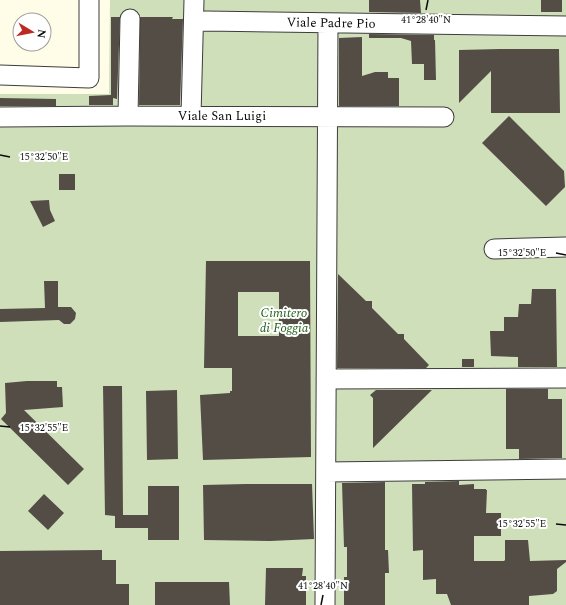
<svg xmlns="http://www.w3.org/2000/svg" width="566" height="605" font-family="Spectral,serif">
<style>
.cemetery{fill:#cfdfba}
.building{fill:#534d46;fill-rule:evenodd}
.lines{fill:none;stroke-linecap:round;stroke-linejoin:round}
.minor-casing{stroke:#3d3d3d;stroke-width:21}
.minor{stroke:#fff;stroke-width:19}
.ticks{fill:none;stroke:#0a0a0a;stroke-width:1.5}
.labels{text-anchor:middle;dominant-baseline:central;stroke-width:4;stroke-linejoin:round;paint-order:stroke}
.street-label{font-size:13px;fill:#0a0a0a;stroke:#fff}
.park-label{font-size:13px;font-style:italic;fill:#21621b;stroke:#fff}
.ticks-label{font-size:10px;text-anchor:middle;fill:#0a0a0a;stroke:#fff;stroke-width:4;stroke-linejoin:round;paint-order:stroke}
</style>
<rect width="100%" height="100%" fill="#fffde7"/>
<path class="cemetery" d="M110 0H566V605H0V94H109Z"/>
<path class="building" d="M369 0H420L421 13 369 12Z
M541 0H562V12H541Z
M111 17H120L117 99 113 98V105H89V96L111 95Z
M140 17H173L172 19H183L180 105H139Z
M369 34 434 35V40H435L436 80H424V64H412L411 41 401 38H369Z
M362 37V76L375 72H388V78H399V106H339V38Z
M500 49H559L560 113H491V71L459 103V50Z
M0 98 56 99V106H0Z
M509 116 564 171 565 187 546 206 482 143Z
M59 174H75V190H59Z
M49 200 50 210 55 221 43 227 30 201Z
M206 261H310L311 457 203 460 200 395 230 393V391H232V368H204ZM238 292H279V336H238Z
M338 274 366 301H372V308L398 334H404V339L429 365 426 368H337Z
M44 281H58V307H71L76 313 75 319 70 324H64L59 320 0 322V309L45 308Z
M532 289H556L557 367H518V357L491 356 490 331H504V317H518L519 304H531Z
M462 359H474V367H462Z
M27 381H57V387H62L63 407 24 410 84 469 68 485 1 419 6 413 5 383Z
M103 386H122L123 515H148V486H179V540H148V528H115V516L105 515Z
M506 389H548V399H562V458L519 459V449H506Z
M177 390 178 459 147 460 146 391Z
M376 390H432L373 448V398L370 395Z
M459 481V485L474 484V489H486V490H487L486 513H501V536H474V561H504L505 560V540H528L530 561 566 560V562L557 569V591L553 594 529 596V605H451L447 594H436V579L423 580V550L413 551 412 484H425V482Z
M385 482V550H388L389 573H385V605H344V577H347V547H344L342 483Z
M246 484H312L314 539 270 541 204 540 203 485Z
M44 494 64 513 48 530 28 511Z
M102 550V560H116V584H129V605H0V551Z
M266 568H303L302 576H306V605H265Z
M155 582H229L230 605H155Z"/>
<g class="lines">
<defs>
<path id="minor" d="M194 25 199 22 205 21 566 26
M0 75 89 78V0
M128 116 130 19
M191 116 194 0
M0 117 128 116 444 117
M494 249 566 247
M326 379 566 378
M326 472 566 469
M325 605 328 23"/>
</defs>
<use href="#minor" class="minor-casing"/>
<use href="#minor" class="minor"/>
</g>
<path class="ticks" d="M426 10 428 0M0 155 10 157M556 253 566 255M0 426 10 427M556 524 566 525M321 605 323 595"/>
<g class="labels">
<g class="street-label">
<text transform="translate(331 23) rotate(1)">Viale Padre Pio</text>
<text x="222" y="116">Viale San Luigi</text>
</g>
<g class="park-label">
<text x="284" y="313">Cimitero<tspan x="284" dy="15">di Foggia</tspan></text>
</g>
</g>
<g class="ticks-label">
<text x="426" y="23">41°28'40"N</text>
<text x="44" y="160">15°32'50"E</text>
<text x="522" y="256">15°32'50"E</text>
<text x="44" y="431">15°32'55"E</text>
<text x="522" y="527">15°32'55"E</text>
<text x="323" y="589">41°28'40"N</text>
</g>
<g transform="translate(32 32) rotate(100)"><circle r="19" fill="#ffffff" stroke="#9d9d9d"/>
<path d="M0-3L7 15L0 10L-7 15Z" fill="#bc2b21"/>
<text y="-6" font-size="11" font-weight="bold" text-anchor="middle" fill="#0a0a0a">N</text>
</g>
</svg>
